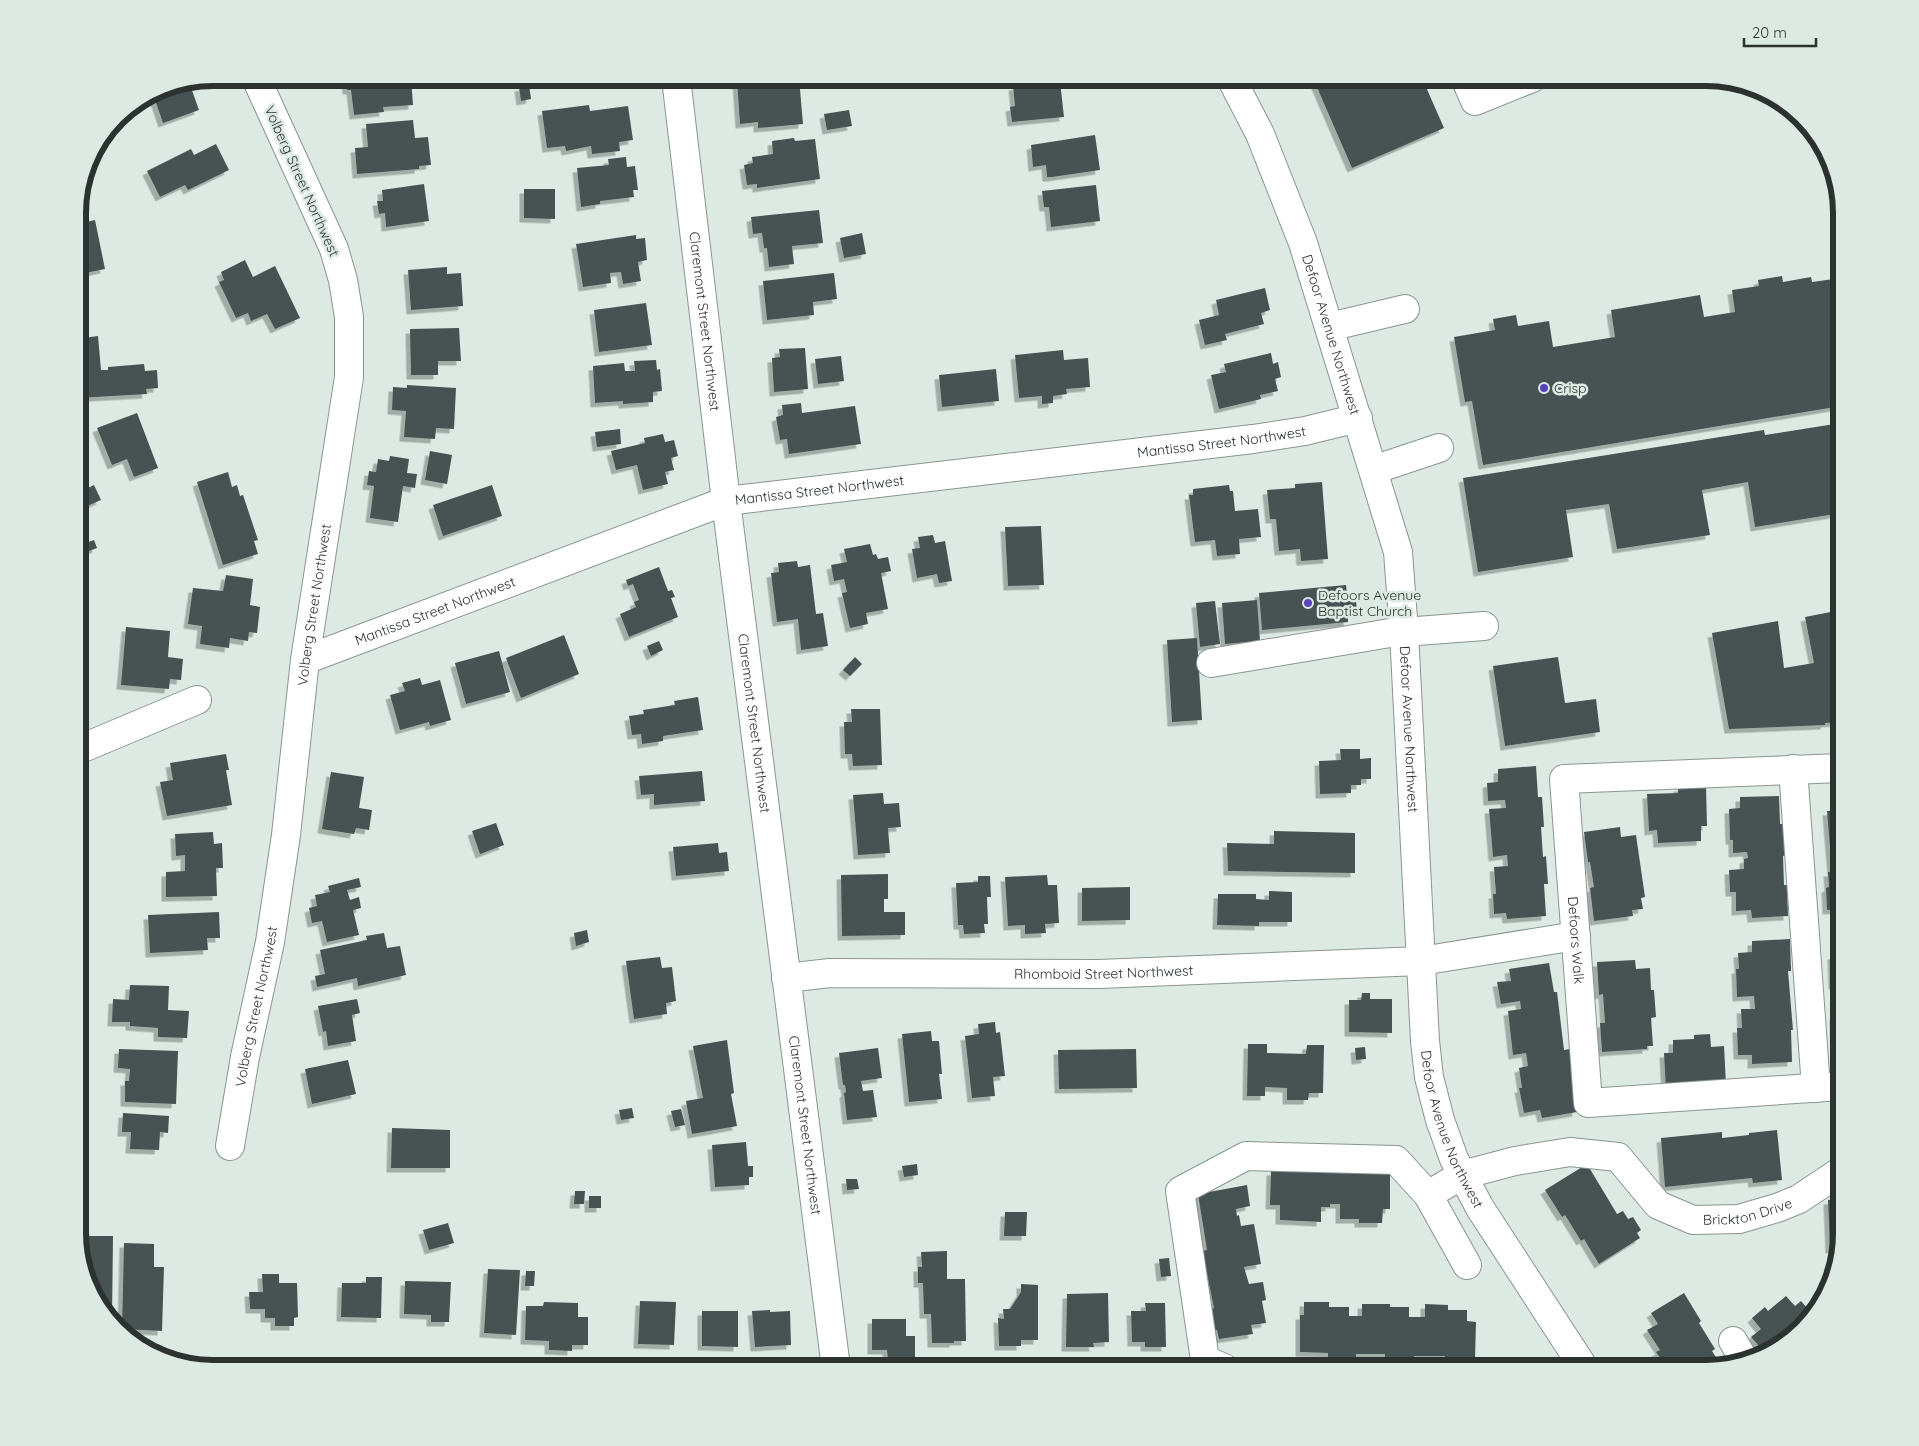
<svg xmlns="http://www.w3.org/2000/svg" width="1919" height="1446" font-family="Quicksand,sans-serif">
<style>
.building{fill:#465352;filter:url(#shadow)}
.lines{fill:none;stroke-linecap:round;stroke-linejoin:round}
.minor-casing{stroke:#899590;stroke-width:30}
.minor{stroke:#fff;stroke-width:28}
.poi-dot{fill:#5a43bb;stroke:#ddeae4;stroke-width:2}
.labels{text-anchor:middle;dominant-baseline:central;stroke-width:5;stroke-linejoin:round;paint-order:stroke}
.street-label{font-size:14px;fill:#2c322f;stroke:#ddeae4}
.poi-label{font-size:14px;fill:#2c322f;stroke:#ddeae4;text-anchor:start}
.rim{fill:none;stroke:#2c322f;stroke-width:6}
</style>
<defs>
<filter id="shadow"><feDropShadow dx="-4.5" dy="4.5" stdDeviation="0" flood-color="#0004"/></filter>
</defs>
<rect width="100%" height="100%" fill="#ddeae4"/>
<path class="building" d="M346 78H411L413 105 383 107 384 112 354 115 351 90H347Z
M776 78H799L803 124 758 128V122L740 124 737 80Z
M1313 78H1422L1444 128 1352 168Z
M1060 81 1064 117 1012 122 1010 107 1015 106 1013 86Z
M189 82 199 110 163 123 153 94Z
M529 85 531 99 521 101 519 87Z
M589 105 590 111 628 106 633 140 619 142 620 151 592 154 591 146 566 151 565 146 547 148 542 111Z
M849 110 852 126 827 130 824 114Z
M413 120 415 138 428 137 431 165 419 166V169L357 174 355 148 368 147 366 124Z
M1095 135 1100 170 1052 177H1047L1046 165 1033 167 1031 145Z
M794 138 795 141 815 139 820 179 757 188V184L747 185 744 165 753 163 752 157 773 154 772 141Z
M216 144 229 170 188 190 185 185 160 197 147 171 191 149 194 155Z
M626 157 627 167 635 166 638 190H633L634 197 600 201V204L581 207 577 168 609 165 608 159Z
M424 184 429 221 386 227 385 213 379 214 377 201H383L382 190Z
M1096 185 1100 221 1051 227 1049 207H1044L1042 191Z
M524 189H555V219L524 218Z
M819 210 823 243 792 246 794 264 769 267 767 248H764L762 233 753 234 751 217Z
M95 220 105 269 85 273 86 276 78 278V224Z
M862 233 866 254 844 258 840 238Z
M636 235V239L645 238 647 260 638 262 641 281 623 284 621 272 610 273 611 283 583 287 576 244Z
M245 260 253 277 275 266 300 318 275 329 267 314 251 321 248 313 236 318 219 282 224 280 221 272Z
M447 267V274L461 273 463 306 411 310 408 270Z
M834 273 837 299 813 302 814 315 767 320 763 281Z
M1782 276 1783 282 1811 277 1812 282 1841 278V406L1483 465 1472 401 1465 402 1454 337 1495 330 1493 319 1516 315 1518 326 1549 321 1553 347 1615 337 1611 310 1700 295 1704 317 1735 312 1732 290 1759 286 1758 280Z
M1265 288 1270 310 1261 313 1264 324 1225 334 1227 340 1205 345 1199 320 1219 315 1216 300Z
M646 303 652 345 599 352 594 310Z
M78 323H82L83 338 98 336 101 370H108V367L144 364 145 371 157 370 158 388 146 389 147 394 78 398Z
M459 328 461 361H438V375H411L410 329Z
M805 348 808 389 774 392 772 358 780 357 779 349Z
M1063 350 1064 360 1088 358 1090 387 1066 389 1067 394 1053 396V403L1042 404V396L1019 398 1015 355Z
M1271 353 1273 364 1278 362 1281 377 1275 379 1278 391 1260 395 1261 399 1219 409 1211 375 1226 372 1224 364Z
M841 356 844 381 818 384 815 359Z
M656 360 657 370 660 369 662 391 653 392V402L623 404V401L595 403 593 366 624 363 625 371H635L634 361Z
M996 369 999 401 942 407 939 375Z
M407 385 456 388 454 429 436 428 435 439 404 437 406 411 392 410 393 387 407 388Z
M801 403 802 413 855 406 861 444 789 454 787 439 780 440 776 417 783 415 782 405Z
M137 413 158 468 134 477 127 459 112 465 97 428Z
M1841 423V513L1755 527 1748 482 1702 490 1710 535 1617 549 1609 504 1566 510 1573 557 1478 572 1463 478 1764 430 1765 435Z
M620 429 621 444 597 447 595 432Z
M663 434 665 442 674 440 678 456 671 458 674 470 665 472 668 484 643 490 637 465 616 470 611 451 645 443 644 438Z
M430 451 452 455 447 484 425 480Z
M390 456 409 459 407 473 417 474 415 488 403 486 398 522 370 518 374 486 367 485 369 471 376 472 378 459 389 461Z
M228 472 232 487 237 485 240 496 243 495 258 540 254 541 258 554 223 565 197 482Z
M1322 482 1328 559 1301 561 1300 549 1279 551 1276 519H1270L1267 490 1295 488V484Z
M94 485 101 500 78 510V493Z
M492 485 502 516 443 536 433 505Z
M1229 485 1230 491H1233L1235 511 1258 509 1261 537 1239 539 1240 554 1217 556 1215 540 1195 542 1189 495H1193V489Z
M1041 526 1044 585 1008 586 1005 527Z
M933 535 935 543 945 541 952 581 939 583 937 574 917 578 912 549 920 548 918 537Z
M94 540 97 548 84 553 80 545Z
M870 544 873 555 876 554 878 559 888 557 891 571 881 573 888 609 866 613 868 624 850 628 842 593 847 592 844 579 834 581 831 565 847 562 844 549Z
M797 561 798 567 810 565 816 614 823 613 828 646 801 650 798 619 777 622 771 573 779 572 778 563Z
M659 567 668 591 672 590 675 597 671 598 678 617 629 637 620 614 636 607 634 602 639 600 633 584 628 586 626 580Z
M226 575 253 579 250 605 260 607 257 633 249 632 248 641 230 638 229 648 200 644 202 626 188 624 193 588 223 591Z
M1346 585 1347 595 1355 594 1357 610 1348 611V622L1262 630 1259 593Z
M1257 600 1260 641 1225 644 1222 603Z
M1215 601 1220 644 1200 647 1196 603Z
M1841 610V722L1825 723V725L1729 729 1712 633 1778 621 1784 668 1814 663 1805 617Z
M126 627 170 631 168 657 183 659 181 680 170 679 169 689 121 685Z
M564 635 579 674 521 698 506 658Z
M1197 638 1202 720 1172 722 1167 640Z
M659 641 663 650 651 656 647 646Z
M499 651 510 692 466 704 455 663Z
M855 657 862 664 850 676 843 670Z
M1558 657 1565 703 1596 699 1600 732 1505 746 1493 666Z
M420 678 422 685 440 680 451 720 430 726 429 722 400 730 390 695 405 691 402 683Z
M698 697 703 730 663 736V741L642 744 641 734 632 735 629 716 644 714 643 710 675 705 674 701Z
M851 709H880L882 765 853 766 852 754H845L844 722H852Z
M1340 749H1360V759L1371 758V779H1361V785H1351V793L1320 794 1319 761 1341 760Z
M226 754 229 770H226L232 805 167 816 160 782 173 780 170 763Z
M1536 766 1538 797H1542L1544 827H1541L1543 857 1546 856 1548 884H1544L1546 916 1507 919 1506 913 1494 914 1493 894H1496L1494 867 1508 866 1507 855 1493 857 1489 809 1506 808 1505 800 1488 801 1487 783 1498 782V769Z
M702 771 705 801 654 805V794L641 795 639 776Z
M331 772 364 777 359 808 372 810 369 830 356 828 354 834 322 829Z
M1678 787H1706L1707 826H1701V841L1658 843 1657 830 1649 831 1647 794 1678 793Z
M883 793 884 804 899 803 901 827 888 828 890 853 858 855 853 795Z
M1779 796 1780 824H1785L1786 855 1783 856 1784 885H1787L1788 916 1752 918 1751 910 1736 911V892H1730L1729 870 1744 869V859L1748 858 1747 852 1733 853V840H1730L1729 809 1740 808V797Z
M1841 810V909L1827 910 1826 888 1829 887 1828 872H1832L1827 811Z
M496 823 504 845 480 854 472 831Z
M1620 827 1621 837 1636 835 1645 897 1641 898 1643 909 1632 910 1633 916 1594 921 1590 888 1594 887 1590 862H1588L1584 832Z
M1274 831 1355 833V873L1228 871 1227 843 1274 844Z
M213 832 214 844 222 843 223 868H216L217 896 166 897V872L185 871V855L176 856 175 834Z
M718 843 719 853 727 852 729 871 676 876 673 847Z
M888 874V899H884V912H905V935L842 936 841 875Z
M1047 875 1048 885H1057L1059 923 1045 924 1046 933 1025 934V925L1008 926 1005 877Z
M978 876H990L991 897H987L988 924H984L985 933 964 934 963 925H958L956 883 978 882Z
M359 878 361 887 347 890 350 900 359 897 361 908 353 910 359 935 327 942 322 921 312 923 309 908 317 906 315 895 330 892 328 886Z
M1130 887V920L1082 921V888Z
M1269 891 1292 892V922H1259V926L1217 925 1218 894H1256V899L1269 900Z
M219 912 220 938H207L208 950 150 953 148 915Z
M587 930 589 942 576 946 574 933Z
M384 933 387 948 400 946 406 975 358 986 357 978 317 987 315 976 325 974 320 950 367 940 366 936Z
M1790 939 1791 971H1788L1793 1030H1791L1792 1062 1752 1064V1055H1738L1737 1028H1742L1741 1009H1755L1754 996 1737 997 1736 969H1739L1738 953 1752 952V941Z
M1832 955H1841V1045L1835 1046 1834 1016 1839 1015 1838 985H1833Z
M660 957 662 968 672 967 676 1001 666 1003 667 1014 634 1019 626 961Z
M1635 960 1636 969 1650 968 1651 990H1654L1656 1017 1651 1018 1653 1046H1647V1049L1602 1052 1600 1023H1605L1603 994 1599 995 1597 962Z
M1549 963 1554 992H1557L1564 1050 1570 1049 1577 1112 1542 1118 1540 1110 1524 1113 1519 1088H1522L1519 1068 1528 1066 1526 1053 1513 1055 1508 1011 1521 1009 1520 1001 1501 1004 1497 982 1511 981 1509 969Z
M130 985 169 986 168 1010 189 1011 187 1038 158 1037V1028L130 1026V1022H112L113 999 129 1000Z
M1362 993H1370V999H1392V1033L1349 1032V1000H1361Z
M357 999 360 1013 352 1015 356 1041 328 1046 326 1031 323 1032 318 1006Z
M995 1022 996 1033 1000 1032 1005 1076 993 1077 995 1096 972 1098 965 1036 979 1034 978 1024Z
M931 1031 932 1041H939L942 1074H939L942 1099 909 1102 902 1034Z
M1710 1034 1711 1047 1724 1046 1726 1085 1666 1091 1664 1053H1673V1040L1694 1039V1035Z
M727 1040 734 1093 731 1094 737 1126 692 1134 686 1101 703 1098 693 1046Z
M1248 1044H1267V1053L1306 1054 1307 1045H1324L1323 1093H1309L1308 1100H1287V1088L1265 1087V1096H1247Z
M1365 1047 1366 1059 1356 1060 1355 1048Z
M878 1048 882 1078 861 1081 863 1091 873 1090 877 1117 847 1120 844 1093 846 1092 845 1085H843L839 1053Z
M119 1049 178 1051 176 1104 125 1102V1081H129L130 1069 118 1068Z
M1136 1049 1137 1088 1059 1089 1058 1050Z
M348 1060 356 1094 312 1104 305 1069Z
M632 1108 634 1118 621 1120 619 1110Z
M681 1109 685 1125 675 1127 671 1111Z
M123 1113 169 1116 168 1133 160 1132 159 1150 130 1149 131 1132H122Z
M392 1128 450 1130V1168H391Z
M1777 1130 1782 1180 1753 1183 1752 1178 1665 1187 1661 1138 1722 1132V1138L1749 1135V1133Z
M746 1142 748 1166H753V1177H749V1185L715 1187 712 1145Z
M917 1164 918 1175 904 1177 902 1166Z
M1587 1164 1617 1214 1623 1211 1628 1219 1633 1217 1641 1230 1637 1233 1640 1238 1599 1264 1584 1239 1581 1241 1565 1215 1562 1217 1545 1190Z
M1271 1171 1390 1172V1209H1383L1382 1223H1359V1219H1340V1204H1330V1207H1321V1222L1280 1220V1205H1270Z
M846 1179H857L859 1189 847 1190Z
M1247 1185 1250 1206 1236 1209 1237 1216 1239 1215 1241 1226 1254 1224 1261 1264 1244 1267 1249 1284 1263 1282 1266 1300 1262 1301 1266 1323 1251 1325 1253 1334 1219 1339 1217 1330H1214L1211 1309 1214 1308 1202 1251 1207 1250 1198 1194Z
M575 1191H585L584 1204H574Z
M589 1196H601V1208H589Z
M1841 1199V1233L1839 1248 1830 1249 1828 1200Z
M1005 1212H1027L1026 1236H1004Z
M448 1223 454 1243 429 1250 423 1230Z
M82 1236H113L112 1318 92 1293 82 1256Z
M124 1243 154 1244V1267H164L162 1331 122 1329Z
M947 1251V1279H965L966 1341H954V1343H932L931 1314H924L923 1283H918V1267H922L921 1252Z
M1169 1258 1171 1276 1161 1277 1159 1259Z
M488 1269 520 1270 516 1335 484 1333Z
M526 1271H535L534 1286H525Z
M262 1274H279V1283H297L298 1317 294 1318V1326H275V1318H265V1309H250L249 1292H263Z
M366 1277H382L381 1318 341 1317 342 1283H366Z
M405 1281 451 1282 449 1322H431V1315L404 1314Z
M1021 1284 1038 1285V1340H1021V1346H999L998 1318 1004 1319 1003 1309H1010L1021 1292Z
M1108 1293 1109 1342 1093 1343 1094 1347H1066L1067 1294Z
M1684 1293 1701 1321 1699 1323 1715 1349 1712 1351 1721 1365 1705 1368H1680L1683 1366 1680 1361 1667 1368 1656 1352 1660 1350 1647 1330 1658 1324 1651 1313Z
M1786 1296 1795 1306 1801 1301 1813 1315 1766 1354 1751 1337 1761 1329 1752 1318 1765 1307 1768 1311Z
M640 1301 676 1302 674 1345 638 1344Z
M544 1302 578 1303V1317H588V1345H572V1351L549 1350V1341L525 1340 526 1306H543Z
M1304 1302H1329V1307H1349V1316H1362V1304H1390V1307H1409V1317H1425V1304L1448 1305V1310H1467V1321L1476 1322 1475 1360H1444L1445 1356H1414V1358H1385V1354H1356V1358L1328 1357V1353L1300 1352V1315H1304Z
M1145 1303H1165L1166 1347H1145V1342H1132L1131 1311H1146Z
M770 1310V1312L790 1311 791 1345 755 1347 752 1311Z
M702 1311H738V1347L702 1346Z
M872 1319H906V1336H915V1360H888L887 1350H872Z"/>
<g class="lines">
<defs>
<g id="minor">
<path id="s1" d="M676 78 726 501 836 1368"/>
<path id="s2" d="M1231 78 1260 134 1303 243 1398 552 1404 632 1425 1041 1429 1077 1440 1120 1454 1159 1480 1208 1584 1368"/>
<path d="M1465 78 1475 101 1532 78"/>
<path d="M1329 327 1405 309"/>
<path d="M1373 470 1439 448"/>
<path id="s3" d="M305 660 726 501 1253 439 1305 431 1358 418"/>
<path d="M1211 663 1390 633 1484 626"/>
<path d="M78 750 197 700"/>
<path id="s4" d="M1841 768 1564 779 1588 1103 1841 1086"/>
<path d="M1793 769 1816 1088"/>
<path id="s5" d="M786 978 830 973 1099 974 1421 961 1576 936"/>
<path id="s6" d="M230 1146 245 1057 270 942 286 835 305 660 349 377V317L343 280 334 249 256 78"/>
<path d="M1428 1195 1467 1265"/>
<path d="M1733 1341 1744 1360"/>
<path id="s7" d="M1224 1368 1205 1360 1180 1191 1246 1156 1396 1160 1428 1195 1462 1175 1515 1161 1570 1152 1618 1157 1658 1205 1693 1220 1739 1219 1777 1208 1799 1199 1841 1171"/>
</g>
</defs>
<use href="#minor" class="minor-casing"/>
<use href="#minor" class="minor"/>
</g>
<g class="poi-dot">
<circle cx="1544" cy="388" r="5"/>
<circle cx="1308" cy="603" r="5"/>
</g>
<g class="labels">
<g class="street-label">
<text transform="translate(302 181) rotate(66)">Volberg Street Northwest</text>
<text stroke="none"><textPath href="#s1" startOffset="245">Claremont Street Northwest</textPath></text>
<text stroke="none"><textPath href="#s2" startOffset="276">Defoor Avenue Northwest</textPath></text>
<text stroke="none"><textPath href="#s3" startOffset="949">Mantissa Street Northwest</textPath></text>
<text stroke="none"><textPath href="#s3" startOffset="544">Mantissa Street Northwest</textPath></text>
<text stroke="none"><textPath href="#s6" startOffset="548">Volberg Street Northwest</textPath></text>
<text stroke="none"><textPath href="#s3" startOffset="139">Mantissa Street Northwest</textPath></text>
<text stroke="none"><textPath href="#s1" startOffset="650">Claremont Street Northwest</textPath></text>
<text stroke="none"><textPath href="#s2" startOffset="681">Defoor Avenue Northwest</textPath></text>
<text stroke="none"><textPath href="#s4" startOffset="439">Defoors Walk</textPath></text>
<text stroke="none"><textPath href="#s5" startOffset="318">Rhomboid Street Northwest</textPath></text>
<text stroke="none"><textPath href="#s6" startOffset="142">Volberg Street Northwest</textPath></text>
<text stroke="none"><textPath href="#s1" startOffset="1055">Claremont Street Northwest</textPath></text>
<text stroke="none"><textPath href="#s2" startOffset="1086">Defoor Avenue Northwest</textPath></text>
<text stroke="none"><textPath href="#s7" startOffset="818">Brickton Drive</textPath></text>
</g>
<g class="poi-label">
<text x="1554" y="388">Crisp</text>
<text x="1318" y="595">Defoors Avenue<tspan x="1318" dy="16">Baptist Church</tspan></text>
</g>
</g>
<path d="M0 0H1919V1446H0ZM213 86H1706A127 127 0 0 1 1833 213V1233A127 127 0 0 1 1706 1360H213A127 127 0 0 1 86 1233V213A127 127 0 0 1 213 86Z" fill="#ddeae4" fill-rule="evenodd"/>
<path class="rim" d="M213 86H1706A127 127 0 0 1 1833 213V1233A127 127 0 0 1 1706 1360H213A127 127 0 0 1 86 1233V213A127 127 0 0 1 213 86Z"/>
<path d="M1744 38v8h72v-8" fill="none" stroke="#2c322f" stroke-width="2.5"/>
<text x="1752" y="38" font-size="15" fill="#2c322f" stroke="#ddeae4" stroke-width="4" paint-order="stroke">20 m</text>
</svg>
